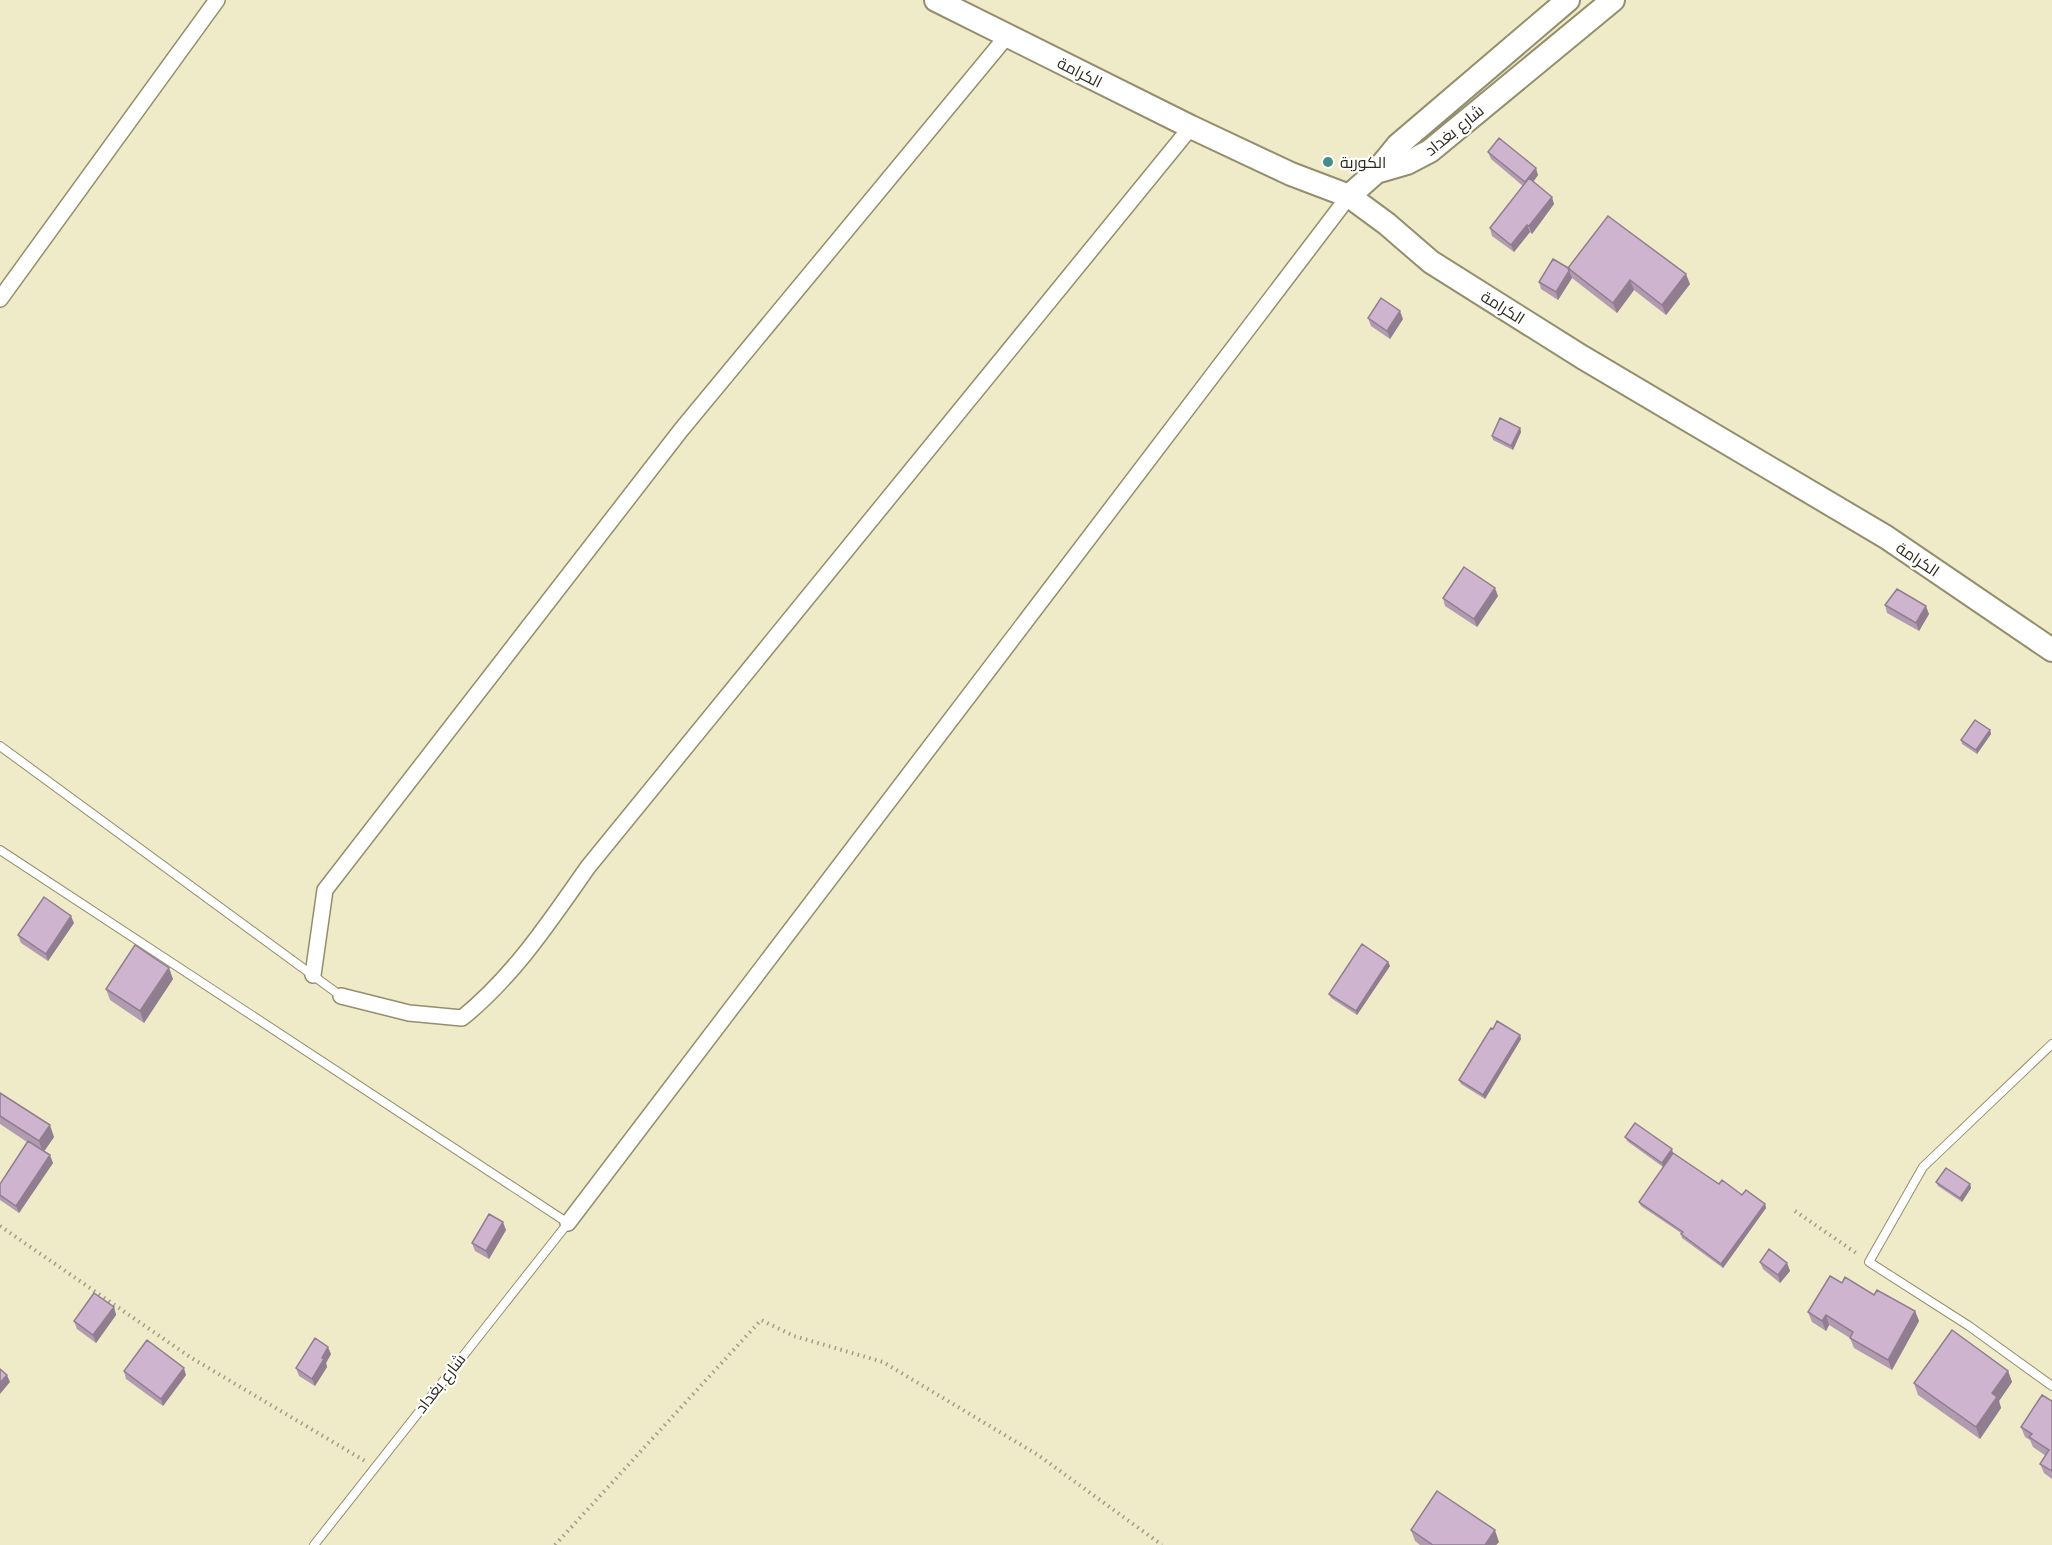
<svg xmlns="http://www.w3.org/2000/svg" width="2052" height="1545" font-family="Quicksand,Cairo,sans-serif">
<style>
.lines{fill:none;stroke-linecap:round;stroke-linejoin:round}
.lane-casing{stroke:#938e6d;stroke-width:10}
.street-casing{stroke:#938e6d;stroke-width:18}
.secondary-casing{stroke:#938e6d;stroke-width:26}
.path{stroke:#a29e83;stroke-width:4;stroke-dasharray:1.5 4.5;stroke-linecap:butt}
.lane{stroke:#fff;stroke-width:8}
.street{stroke:#fff;stroke-width:15}
.secondary{stroke:#fff;stroke-width:22}
.wall{fill:#b19bb1}
.shaded-wall{fill:#907e90}
.building{fill:#ceb4ce;stroke:#907e90;stroke-width:1.5}
.poi-dot{fill:#468d89;stroke:#fff;stroke-width:2}
.labels{text-anchor:middle;dominant-baseline:central;stroke-width:4.5;stroke-linejoin:round;paint-order:stroke}
.street-label{font-size:16px;fill:#2d2b1d;stroke:#fff}
.poi-label{font-size:16px;fill:#2d2b1d;stroke:#fff;text-anchor:start}
</style>
<rect width="100%" height="100%" fill="#efeac7"/>
<g class="lines">
<defs>
<path id="lane" d="M0 746 341 996
M0 850 568 1223 314 1545
M2052 1044 1923 1167 1869 1262 1969 1326 2052 1386"/>
<path id="street" d="M0 299 217 0
M313 975 325 890 681 430 1007 36
M341 996 409 1013 462 1018C514 976 550 921 588 867L1191 127
M568 1223 1349 196"/>
<path id="secondary" d="M936 0 1191 127 1291 174 1349 196 1387 224 1431 262 1582 357 1886 537 2052 650
M1376 172 1407 163 1430 151 1613 0
M1349 196 1376 172 1398 145 1568 0"/>
</defs>
<use href="#lane" class="lane-casing"/>
<use href="#street" class="street-casing"/>
<use href="#secondary" class="secondary-casing"/>
<path class="path" d="M1795 1211 1859 1255
M0 1226 190 1357 365 1461
M555 1545 761 1320 794 1336 883 1362 1038 1455 1162 1545"/>
<use href="#lane" class="lane"/>
<use href="#street" class="street"/>
<use href="#secondary" class="secondary"/>
</g>
<path class="wall" d="M1488 152 1538 175 1533 182 1554 204 1532 234 1530 232 1514 252 1492 236 1490 228 1523 186 1491 159Z
M1568 268 1690 284 1666 315 1634 290 1617 313 1572 278 1558 300 1541 289 1539 282Z
M1368 318 1403 319 1390 339 1371 326Z
M1520 428 1521 432 1513 450 1493 440 1492 436Z
M1498 596 1477 627 1445 606 1443 598Z
M1885 605 1929 614 1919 631 1887 613Z
M1990 730 1991 734 1977 754 1962 744 1961 740Z
M74 923 48 961 21 943 18 935Z
M1388 962 1390 966 1357 1015 1331 998 1329 994Z
M173 979 144 1023 110 1000 106 989Z
M1493 1029 1520 1035 1521 1039 1485 1099 1461 1084 1459 1080Z
M0 1093 54 1137 44 1151 53 1163 19 1213 0 1200V1184L27 1142 0 1124Z
M1625 1137 1673 1153 1663 1167 1627 1141Z
M1936 1182 1970 1184 1971 1188 1962 1202 1938 1186Z
M1719 1184 1742 1195 1765 1204 1766 1208 1723 1268 1682 1238 1681 1233 1641 1206 1639 1202Z
M506 1230 489 1259 475 1251 472 1243Z
M1760 1262 1787 1263 1790 1271 1780 1283 1763 1269Z
M1842 1283 1915 1311 1919 1321 1892 1370 1854 1348 1850 1338 1829 1325 1826 1331 1812 1322 1808 1312Z
M114 1307 116 1315 96 1343 77 1329 74 1321Z
M331 1354 326 1363 327 1367 315 1386 299 1376 296 1368Z
M124 1371 186 1375 163 1406 126 1379Z
M2008 1371 2012 1382 1999 1401 2001 1408 1980 1439 1918 1395 1914 1383Z
M2052 1401V1479L2044 1473 2040 1464 2046 1456 2033 1447 2030 1440 2025 1437 2021 1427Z
M1411 1530 1499 1542 1496 1545H1420L1415 1541Z"/>
<path class="shaded-wall" d="M1536 168 1538 175 1528 189 1525 182Z
M1552 197 1554 204 1532 234 1529 226Z
M1527 225 1530 232 1514 252 1511 245Z
M1569 271 1572 278 1558 300 1556 292Z
M1686 274 1690 284 1666 315 1662 305Z
M1630 280 1634 290 1617 313 1613 303Z
M1400 311 1403 319 1390 339 1387 331Z
M1520 428 1521 432 1513 450 1511 446Z
M1495 588 1498 596 1477 627 1474 619Z
M1926 606 1929 614 1919 631 1916 623Z
M1990 730 1991 734 1977 754 1976 750Z
M71 916 74 923 48 961 46 954Z
M1388 962 1390 966 1357 1015 1356 1011Z
M169 968 173 979 144 1023 140 1011Z
M1520 1035 1521 1039 1485 1099 1483 1095Z
M50 1125 54 1137 43 1153 39 1141Z
M1672 1149 1673 1153 1663 1167 1662 1163Z
M50 1155 53 1163 19 1213 16 1206Z
M1970 1184 1971 1188 1962 1202 1960 1198Z
M1765 1204 1766 1208 1723 1268 1721 1264Z
M503 1222 506 1230 489 1259 486 1251Z
M1787 1263 1790 1271 1780 1283 1778 1275Z
M114 1307 116 1315 96 1343 93 1335Z
M1915 1311 1919 1321 1892 1370 1888 1360Z
M1826 1315 1829 1325 1826 1331 1822 1321Z
M328 1347 331 1354 326 1363 327 1367 315 1386 312 1379 322 1358Z
M184 1368 186 1375 163 1406 161 1399Z
M2008 1371 2012 1382 1999 1401 2001 1408 1980 1439 1976 1427 1992 1393Z
M7 1375 10 1382 0 1394V1383Z
M1495 1530 1499 1542 1496 1545H1485Z"/>
<path class="building" d="M1499 138 1536 168 1525 182 1488 152Z
M1529 178 1552 197 1529 226 1527 225 1511 245 1490 228Z
M1608 216 1686 274 1662 305 1630 280 1613 303 1568 268Z
M1553 259 1570 269 1568 268 1569 271 1556 292 1539 282Z
M1381 298 1400 311 1387 331 1368 318Z
M1500 418 1520 428 1511 446 1492 436Z
M1464 567 1495 588 1474 619 1443 598Z
M1897 589 1926 606 1916 623 1885 605Z
M1975 720 1990 730 1976 750 1961 740Z
M44 897 71 916 46 954 18 935Z
M1362 944 1388 962 1356 1011 1329 994Z
M135 945 169 968 140 1011 106 989Z
M1497 1021 1520 1035 1483 1095 1459 1080 1491 1028 1493 1029Z
M0 1093 50 1125 39 1141 0 1116Z
M1635 1123 1672 1149 1662 1163 1625 1137Z
M28 1141 50 1155 16 1206 0 1195V1184Z
M1673 1153 1719 1184 1722 1180 1742 1195 1746 1190 1765 1204 1721 1264 1681 1234 1683 1232 1639 1202Z
M1946 1168 1970 1184 1960 1198 1936 1182Z
M489 1214 503 1222 486 1251 472 1243Z
M1769 1249 1787 1263 1778 1275 1760 1262Z
M1830 1276 1842 1283 1845 1277 1874 1295 1877 1290 1915 1311 1888 1360 1850 1338 1853 1332 1826 1315 1822 1321 1808 1312Z
M94 1293 114 1307 93 1335 74 1321Z
M1952 1330 2008 1371 1992 1393 1997 1397 1976 1427 1914 1383Z
M315 1338 328 1347 322 1358 324 1359 312 1379 296 1368Z
M147 1340 184 1368 161 1399 124 1371Z
M0 1369 7 1375 0 1383Z
M2042 1395 2052 1401V1471L2040 1464 2049 1450 2029 1437 2032 1434 2021 1427Z
M1437 1491 1495 1530 1485 1545H1433L1411 1530Z"/>
<circle class="poi-dot" cx="1328" cy="162" r="6"/>
<g class="labels">
<g class="street-label">
<text transform="translate(1080 72) rotate(27)">الكرامة</text>
<text transform="translate(1454 130) rotate(-39)">شارع بغداد</text>
<text transform="translate(1503 307) rotate(32)">الكرامة</text>
<text transform="translate(1918 559) rotate(34)">الكرامة</text>
<text transform="translate(440 1383) rotate(-52)">شارع بغداد</text>
</g>
<g class="poi-label">
<text x="1340" y="162">الكوربة</text>
</g>
</g>
</svg>
